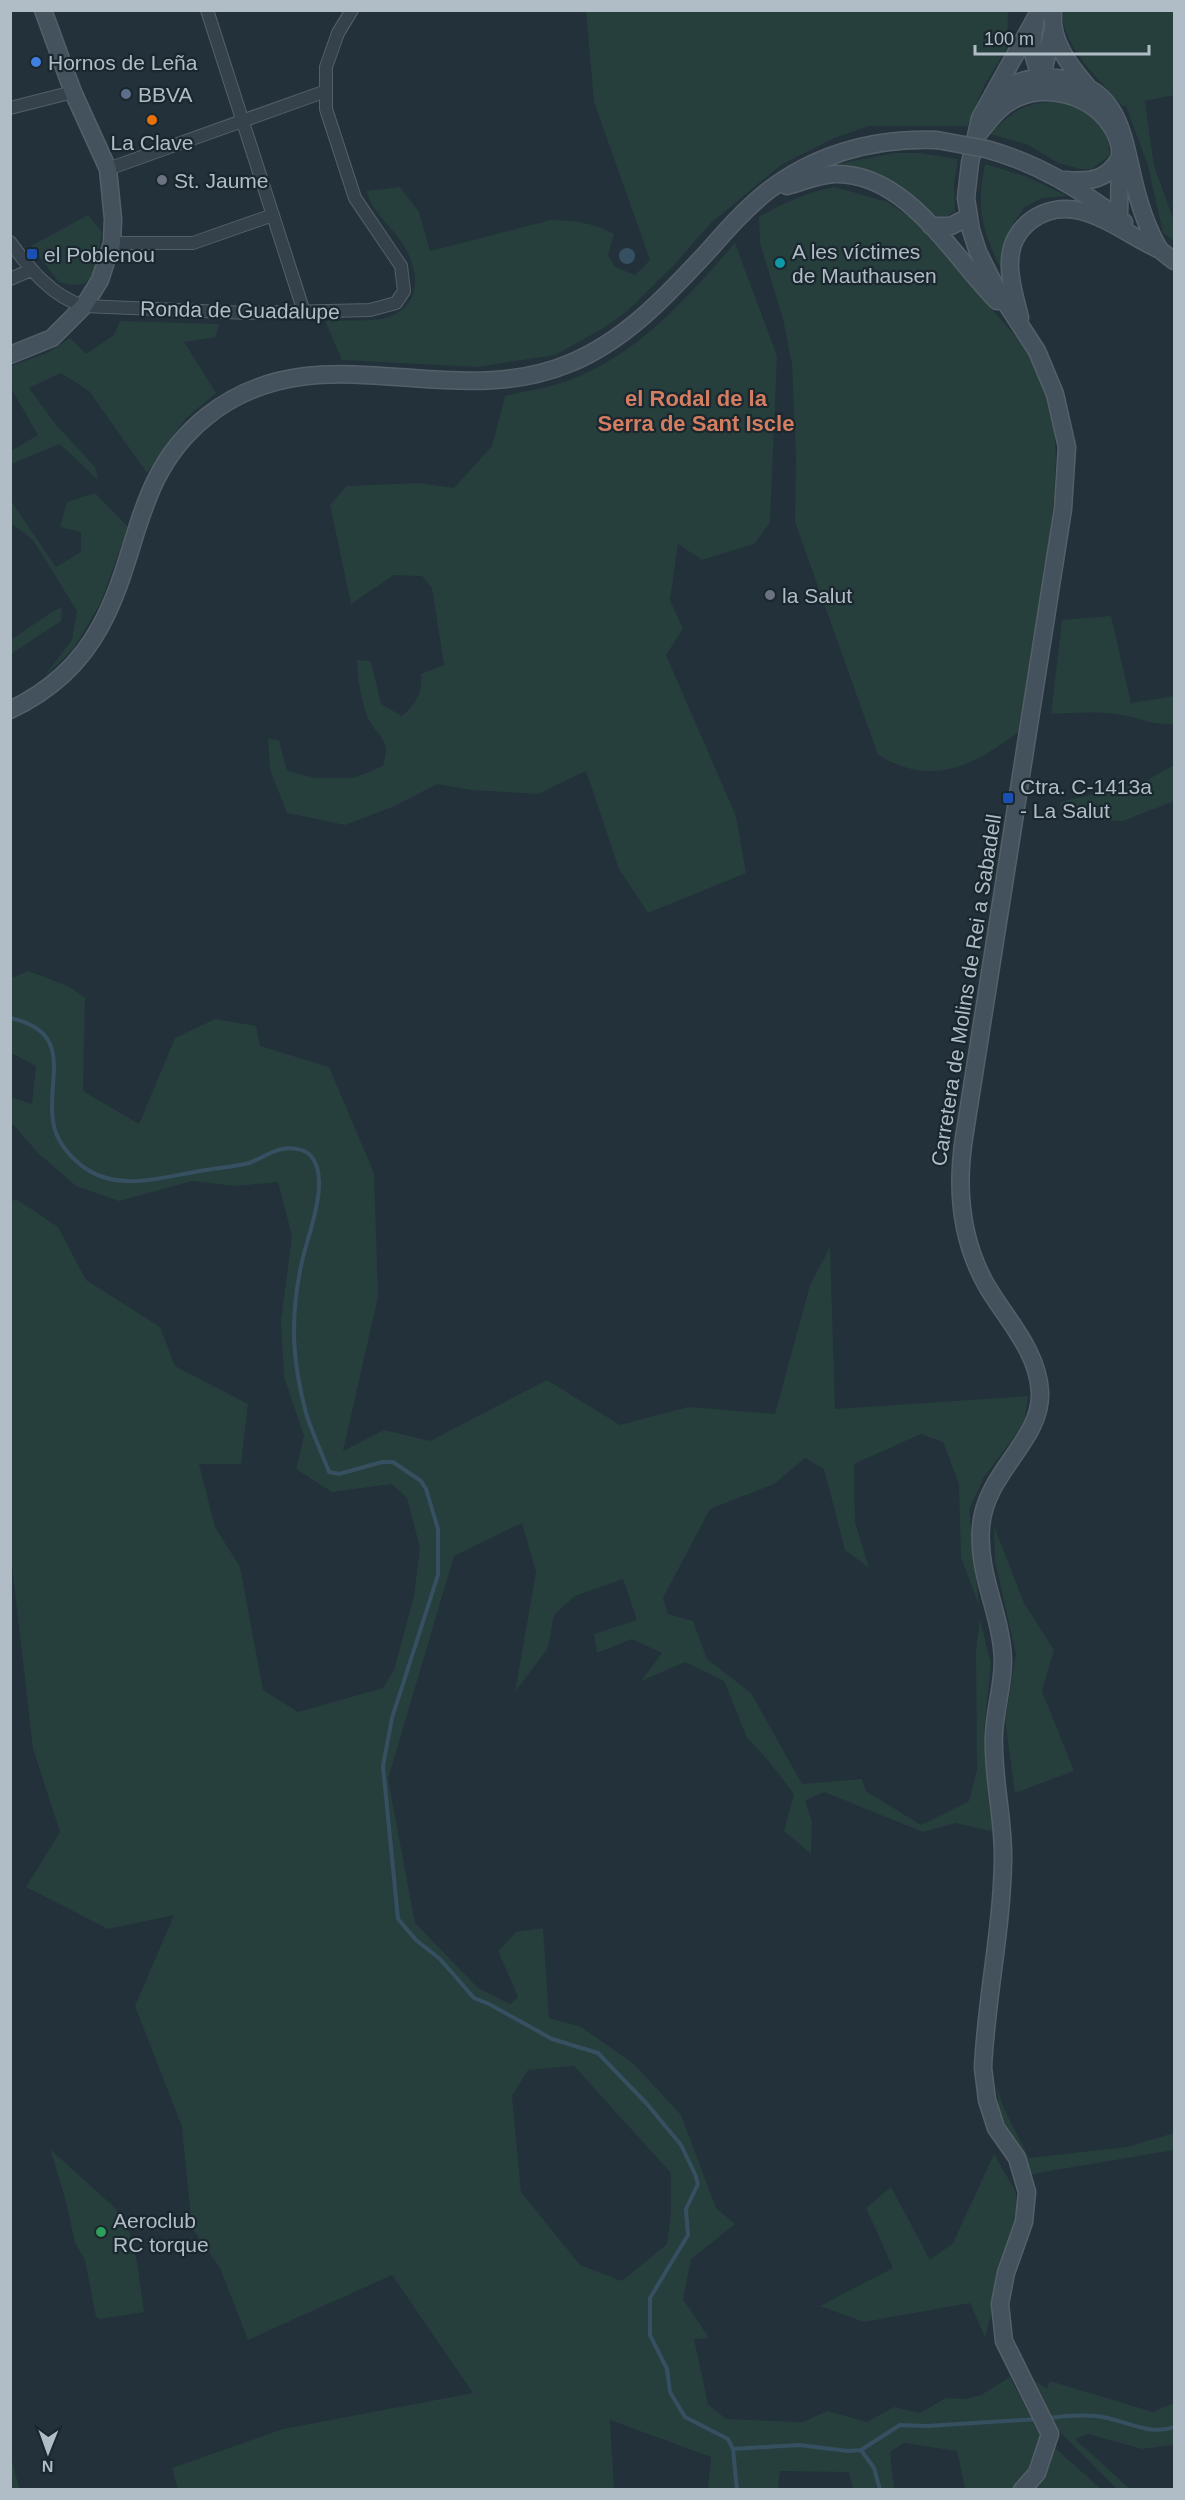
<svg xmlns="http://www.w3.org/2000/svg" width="1185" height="2500" font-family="Helvetica,sans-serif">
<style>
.green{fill:#273f3c;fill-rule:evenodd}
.water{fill:#364f61}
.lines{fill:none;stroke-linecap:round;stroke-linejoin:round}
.stream{stroke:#364f61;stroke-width:4}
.street-casing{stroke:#546068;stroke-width:14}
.secondary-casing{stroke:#546068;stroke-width:19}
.street{stroke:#36424b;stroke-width:12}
.secondary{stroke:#44525e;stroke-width:16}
.secondary-bridge-casing{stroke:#546068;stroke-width:19;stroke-linecap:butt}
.secondary-bridge{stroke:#44525e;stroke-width:16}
.shop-dot{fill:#3f7fe0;stroke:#1b272f;stroke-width:2}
.service-dot{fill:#5c6f8a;stroke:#1b272f;stroke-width:2}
.food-dot{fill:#e8710a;stroke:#1b272f;stroke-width:2}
.worship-dot{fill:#6b7280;stroke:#1b272f;stroke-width:2}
.transit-dot{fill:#1a4fb4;stroke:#1b272f;stroke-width:2}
.culture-dot{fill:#0f9aa8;stroke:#1b272f;stroke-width:2}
.leisure-dot{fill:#2e9e5b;stroke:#1b272f;stroke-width:2}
.labels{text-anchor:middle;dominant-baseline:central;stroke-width:4.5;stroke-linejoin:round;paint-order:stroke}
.poi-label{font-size:21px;fill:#b1bdc6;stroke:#1b272f;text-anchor:start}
.street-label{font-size:21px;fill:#b1bdc6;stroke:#1b272f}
.neighbourhood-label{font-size:22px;font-weight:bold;fill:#d37e60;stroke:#1b272f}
</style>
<rect width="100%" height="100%" fill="#22313a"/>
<path class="green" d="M586 11H1008L1007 48 984 86 967 126H869L834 138 781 165 711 223 674 265 625 313 602 329 555 355 478 367 342 360 325 321C340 320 377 322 389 317 425 303 419 266 400 240 390 225 370 210 367 191L400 187 419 212 430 251 551 220C572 220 596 223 614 234L608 255 615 267 635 275 650 260 594 102Z
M1061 11H1174V95L1145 101 1154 166 1174 221V241L1163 233 1148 166 1126 106H1122C1097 76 1066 52 1061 11Z
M1062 101C1087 113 1112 124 1109 156L1092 169H1080L1058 163 1028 145 990 134C1016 108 1024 103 1062 101Z
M894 153H920L958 159 954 184 955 211 945 218C930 215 921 205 909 196 889 180 863 165 837 164Z
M985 164 1025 176 1067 196 1042 198 1025 207 1014 222 1004 247 1003 273C982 230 976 212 985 164Z
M835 187 887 202 913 219 1012 332 1029 355 1046 394 1054 425 1056 457 1054 496 1050 538 1022 730C974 764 936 789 878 755L795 522 796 457 792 364 783 319 760 243 759 217C783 203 807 192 835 187Z
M88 215 102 232C97 261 99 295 59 282L31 246Z
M735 243 777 356 770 523 754 544 702 560 678 544 670 600 683 629 666 655 736 816 746 873 648 913 619 869 586 771 538 794 471 790 437 784 395 806 345 825 287 813 270 770 268 739 279 740 287 771 316 778H354L383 766C391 738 380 740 369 720 362 705 357 676 357 660L371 661 381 704 402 716C416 704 423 692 421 674L444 665 432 588 422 576 394 575 351 604 330 505 347 486 419 483 454 488 492 446 505 396C525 391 547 388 567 381 638 355 687 298 735 243Z
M120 321 219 324 216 337 184 342 216 393 185 419 147 473 89 391 61 373 29 388 57 426 95 467 98 480 60 444 11 464V451L38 435 11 388V366L49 352 70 338 86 354 114 335Z
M95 493 128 527 101 602 74 648 43 678 72 640 77 611 33 540 11 523V501L56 567 81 552V532L60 527 67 502Z
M62 607 61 621 11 654V640L50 613Z
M1111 616 1131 703 1174 696V724C1151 725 1144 719 1123 715 1099 711 1075 713 1051 714L1062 620Z
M1174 765V801L1123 821 1062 819 1060 802 1142 783Z
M28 971 68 986 85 998 83 1091 139 1124 175 1038 215 1019 256 1026 260 1046 329 1067 374 1173 378 1297 343 1451 384 1430 430 1441 547 1380 620 1425 688 1407 775 1414 810 1285 830 1247 835 1409 1028 1396 1024 1424 984 1477 969 1510 979 1605 961 1558 959 1484 943 1442 921 1434 854 1464 855 1522 869 1568 845 1550 824 1469 805 1458 774 1484 710 1509 663 1598 668 1614 693 1621 707 1659 751 1693 802 1784 862 1779 866 1791 921 1825 969 1801 977 1770 976 1651 980 1619 991 1664 984 1730 995 1818 994 1832 956 1823 923 1832 824 1792 805 1801 812 1822 811 1854 784 1831 794 1794 767 1759 747 1738 724 1681 685 1662 641 1681 662 1653 632 1639 597 1653 594 1634 637 1620 623 1579 575 1596 554 1615 548 1648 515 1692 536 1572 522 1523 454 1556 388 1779 415 1923 478 1988 510 2004 518 1997 498 1951 516 1932 543 1928 549 2018 581 2027 634 2064 681 2115 716 2208 735 2224 691 2259 683 2299 709 2338 694 2339 708 2404 726 2419 803 2422 827 2411 867 2422 894 2407 920 2413 946 2398 965 2399 981 2395 1010 2377 1041 2436 1032 2469 1013 2489H965L957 2451 904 2443 890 2452 894 2489H853L849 2472 780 2471 778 2489H708L711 2457 610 2420 614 2489H178L172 2468 283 2429 473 2393 392 2275 248 2340 220 2268 192 2228 182 2127 135 2006 174 1915 108 1929 26 1887 60 1832 33 1749 11 1557 10 1201 18 1200 58 1227 86 1280 160 1327 175 1366 248 1404 241 1464H199L215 1527 240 1567 263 1690 298 1712 383 1688 394 1670 414 1596 420 1548 407 1498 392 1484 332 1492 296 1469 304 1436 284 1377 281 1320 292 1236 278 1182 236 1186 192 1181 119 1201 76 1186 38 1153 11 1122V1097L32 1104 36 1066 11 1053V978ZM574 2066 671 2173V2214L667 2244 622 2281 580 2265 521 2192 512 2096 528 2070Z
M994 1526 1024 1603 1054 1650 1042 1691 1074 1771 1015 1793 1005 1720 1016 1654 995 1561Z
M997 2086 1003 2107 1029 2158 1127 2147 1174 2133V2150L1038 2173 1030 2176 1000 2123Z
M50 2149 115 2208 127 2224 137 2262 144 2312 100 2319 96 2317 85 2260 75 2243 65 2198Z
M994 2154 1016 2192 1017 2223 985 2337 970 2303 864 2322 820 2306 893 2268 866 2208 891 2187 930 2260 953 2243Z
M1035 2381 1047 2389 1050 2381 1153 2412 1174 2403V2445L1142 2449 1088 2434 1075 2439 1130 2489H1117L1057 2429Z
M1054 2447 1101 2489 1033 2490Z
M10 2454 19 2487 21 2489H11Z"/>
<path class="water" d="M619 256a8 8 0 1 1 16 0a8 8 0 1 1-16 0Z"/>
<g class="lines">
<path class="stream" d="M10 1018C80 1033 42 1085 55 1130 59 1144 73 1160 85 1168 119 1192 163 1177 200 1171 216 1168 233 1167 249 1163 260 1159 271 1151 282 1149 292 1147 305 1149 311 1156 332 1180 306 1239 301 1266 290 1320 292 1360 306 1413 312 1433 322 1453 329 1472L339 1474 382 1462H393L421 1481 426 1489 438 1529V1575L392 1718 383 1766 398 1919 416 1940 440 1959 474 1998 489 2004 552 2039 598 2053 647 2104 681 2145 695 2174 698 2184 686 2209 688 2235 650 2298V2335L667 2369 670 2392 685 2417 728 2439 733 2449 737 2490
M1049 2418C1064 2416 1080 2415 1096 2416 1121 2418 1148 2437 1174 2427
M733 2449 799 2445 848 2451 861 2450 874 2468 880 2490
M861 2450 900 2425 927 2426 1038 2419"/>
<defs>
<path id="street" d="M207 10 304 312
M10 108 73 92
M108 169 326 91
M10 242C29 268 52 297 84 306L249 313 370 310 396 303 404 291 401 266 355 198 326 109V67L338 33 352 10
M112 243H193L273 215
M10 279 31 270"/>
<path id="secondary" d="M1053 10C1050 41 1069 65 1087 86
M1035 25C1030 46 1032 69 1050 83
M1039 80 1042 77 1053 29
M993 96C1011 82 1034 75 1057 78 1119 87 1122 132 1134 182 1140 207 1147 229 1160 250
M980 132C991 118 1001 105 1017 98 1057 80 1112 104 1120 148L1119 218
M986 149C1038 163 1081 190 1124 222
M1066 180C1090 182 1107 180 1119 159
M787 186C803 182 819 174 836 174 907 173 953 257 997 301
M931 226H951L968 217
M1151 243 1174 261
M1020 318C1016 300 1009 281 1010 263 1010 226 1045 202 1081 211 1108 218 1134 238 1160 250
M10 355 52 338 84 306 100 280 112 243 113 219 108 169 73 92 43 10
M10 710C48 692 80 664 100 627 141 553 133 476 206 417 316 328 446 414 568 364 626 341 669 293 710 249 728 228 747 207 769 190 818 153 876 138 937 140
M1022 2490 1037 2473 1050 2434 1004 2341 1000 2304 1006 2273 1024 2222 1027 2192 1017 2158 996 2128 987 2100 983 2068C986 1999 1002 1930 1003 1860 1004 1818 992 1776 994 1734 995 1709 1003 1685 1003 1661 1002 1615 977 1575 981 1527 985 1472 1042 1441 1040 1392 1038 1352 1008 1321 988 1288 961 1242 956 1190 964 1138L1063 509 1067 447 1055 394 1037 351 996 288 978 252 971 230 966 198 970 163 980 118 1040 10"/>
</defs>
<use href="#street" class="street-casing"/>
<use href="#secondary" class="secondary-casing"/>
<use href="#street" class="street"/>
<use href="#secondary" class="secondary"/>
<defs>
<path id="secondary-bridge" d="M937 140 986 149"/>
</defs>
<use href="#secondary-bridge" class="secondary-bridge-casing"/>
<use href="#secondary-bridge" class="secondary-bridge"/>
</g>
<circle class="shop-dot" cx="36" cy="62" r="6"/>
<circle class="service-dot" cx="126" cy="94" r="6"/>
<circle class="food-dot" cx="152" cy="120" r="6"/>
<g class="worship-dot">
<circle cx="162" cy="180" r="6"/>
<circle cx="770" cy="595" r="6"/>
</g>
<g class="transit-dot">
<rect x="26" y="248" width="12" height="12" rx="3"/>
<rect x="1002" y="792" width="12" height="12" rx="3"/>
</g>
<circle class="culture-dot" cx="780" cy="263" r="6"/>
<circle class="leisure-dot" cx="101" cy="2232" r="6"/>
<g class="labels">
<g class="poi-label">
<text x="48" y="62">Hornos de Leña</text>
<text x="138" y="94">BBVA</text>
<text x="152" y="142" text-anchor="middle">La Clave</text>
<text x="174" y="180">St. Jaume</text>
<text x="792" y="251">A les víctimes<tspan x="792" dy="24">de Mauthausen</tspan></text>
<text x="44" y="254">el Poblenou</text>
<text x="782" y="595">la Salut</text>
<text x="1020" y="786">Ctra. C-1413a<tspan x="1020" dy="24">- La Salut</tspan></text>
<text x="113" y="2220">Aeroclub<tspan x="113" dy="24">RC torque</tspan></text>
</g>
<g class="street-label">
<text transform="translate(240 310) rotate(1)">Ronda de Guadalupe</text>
<text transform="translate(966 990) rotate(-81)">Carretera de Molins de Rei a Sabadell</text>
</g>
<g class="neighbourhood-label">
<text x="696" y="398">el Rodal de la<tspan x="696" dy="25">Serra de Sant Iscle</tspan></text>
</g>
</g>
<rect width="1185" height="2500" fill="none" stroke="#b1bdc6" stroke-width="24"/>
<g transform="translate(48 2452) rotate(181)" stroke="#1b272f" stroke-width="4.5" paint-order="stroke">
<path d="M0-4.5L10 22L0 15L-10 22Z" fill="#b1bdc6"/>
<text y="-9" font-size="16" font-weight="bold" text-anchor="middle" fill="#b1bdc6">N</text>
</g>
<path d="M975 45v9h174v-9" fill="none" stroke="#b1bdc6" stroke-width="3"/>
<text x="984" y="45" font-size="18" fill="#b1bdc6" stroke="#1b272f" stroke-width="4.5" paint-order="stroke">100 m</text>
</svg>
